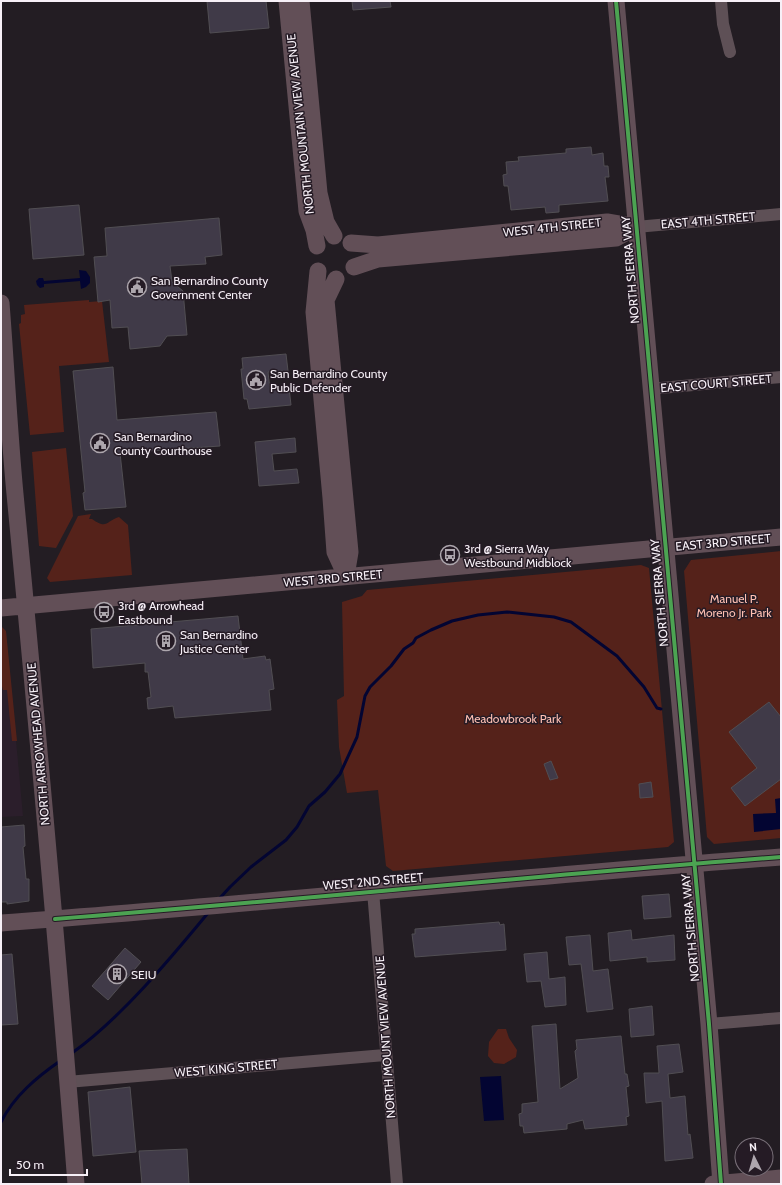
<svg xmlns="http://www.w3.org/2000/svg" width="782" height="1185" font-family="Cabin,sans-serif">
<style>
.built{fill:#2b1e2b}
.green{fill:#55221a}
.water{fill:#030532}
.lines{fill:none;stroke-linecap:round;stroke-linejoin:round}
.stream{stroke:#030532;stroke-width:3}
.building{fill:#403a48;stroke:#514e53}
.street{stroke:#5e5056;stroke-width:12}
.secondary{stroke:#624f57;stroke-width:17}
.cycleway-casing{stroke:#251b25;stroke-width:6}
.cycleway{stroke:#4ca352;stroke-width:4}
.labels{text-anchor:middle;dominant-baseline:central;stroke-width:3;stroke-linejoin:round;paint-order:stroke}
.street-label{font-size:12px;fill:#f7f0f7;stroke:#251b25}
.poi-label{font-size:12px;fill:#f7f0f7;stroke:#251b25;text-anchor:start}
.park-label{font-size:12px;fill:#febfb2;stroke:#251b25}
</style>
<rect width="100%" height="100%" fill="#231d23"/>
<path class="built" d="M1 626 6 631 23 816 1 817Z"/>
<path class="green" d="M89 300V302L102 301 109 362 59 366 64 432 30 435 19 324 21 323V315L25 314 24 305Z
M66 448 73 516 56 548 39 546 32 452Z
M91 514 89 519H92C107 530 106 521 119 517L128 525 132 575 50 582 47 578 78 516Z
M781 551V838L714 844 707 837 684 571 691 560Z
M641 565 649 568 674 842 668 847 393 871 386 866 378 790 347 793 339 747 337 700 344 696 342 602 362 596 367 590Z
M1 626 6 631 17 741H12L7 690H3L1 683Z
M498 1029H506L509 1038 517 1050 516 1057 504 1064 494 1063 488 1056 489 1042Z"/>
<path class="water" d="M79 270 86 271 90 277V283L86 287 81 289 80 281 44 284V287L40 288 37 285 36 281 39 278H43L44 281 80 278Z
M781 798V829L754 832 753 814 776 813 775 799Z
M501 1076 504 1120 484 1121 480 1077Z"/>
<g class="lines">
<path class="stream" d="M219 899 230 887 251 867 286 840 297 827 309 806 325 792 340 774 357 737 365 696 370 687 391 666 404 649 413 643 416 638 431 630 452 621 478 615 507 612 554 617 571 622 617 656 644 687 657 708 661 709
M72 1053C120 1019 170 959 208 913
M1 1122C14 1096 37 1077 60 1061"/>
</g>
<path class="building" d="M207 1H266L269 28 210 33Z
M352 1H390L391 7 353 10Z
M591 147 592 155 603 153 604 166H608L609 177H605L608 201 559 205V212L546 213 545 207 511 210 508 186H504L503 175 507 174 506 162 519 161 518 157 566 153V149Z
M79 205 84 255 33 259 29 209Z
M219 218 222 255 205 257 206 264 170 266 172 282 183 291 187 335 167 336 160 346 130 349 128 327 112 328 110 300 98 302 94 257 107 256 105 228Z
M286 354 288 371 268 372 270 390 289 388 291 405 249 409 247 399H244L241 369H243L242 358Z
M113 367 117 420 216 412 220 446 120 453 126 507 85 510 83 493 85 492 73 371Z
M295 438 296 452 272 454 274 471 297 469 299 483 259 486 255 442Z
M238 616 243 659 265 656 266 660 270 659 274 689 269 690 271 710 175 718 173 706 148 709 147 698 151 697 148 672H145V663L93 668 91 629Z
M769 702 781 717V779L745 806 731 788 757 768 729 732Z
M551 761 558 778 550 780 544 764Z
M651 782 653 797 640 798 639 784Z
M24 825 25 846 23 847 26 879H29V901L7 904V902H1V827Z
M669 894 671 917 644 919 642 896Z
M499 922 500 925 504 924 506 950 415 957 412 934H415V929Z
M631 930 632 940 674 935 675 960 647 962V957L610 961 608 933Z
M590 935 593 971 608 969 613 1009 587 1012 581 964 569 965 566 937Z
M125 948 141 962 108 1000 92 986Z
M547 952 549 979 565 977 566 1005 545 1007 541 981 527 982 524 954Z
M12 954 18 1024 1 1025V955Z
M652 1006 654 1035 631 1037 629 1009Z
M556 1024 560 1089 578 1078 575 1051 577 1049 576 1040 621 1036 625 1074H627L629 1086 626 1087 629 1116 626 1117 627 1125 585 1129 583 1120 567 1124V1129L524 1133 523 1126H520L519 1114 522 1113V1104L538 1102 532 1026Z
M679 1044 683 1072 668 1074 670 1098 685 1096 688 1135 690 1134 693 1158 665 1161 662 1101 646 1103 644 1073H659L657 1046Z
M130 1087 136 1152 93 1156 88 1092Z
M187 1149 189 1184H142L139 1151Z"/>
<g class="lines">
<path class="street" d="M721 1 723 24 730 52
M636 227 781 214
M650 389 781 377
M373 891 397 1184
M709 1024 781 1018
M67 1082 385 1055"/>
<path class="secondary" d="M287 1 307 211 314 230 317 246
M301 1 319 193 326 222 334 236
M616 1 709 1024 721 1184
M351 243 378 245 607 222 636 227
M354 267 378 259 616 238 636 227
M318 271 314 312 331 498 335 552 346 576
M336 279 326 300 350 552 346 576
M1 303C6 367 9 431 15 494 37 724 58 954 76 1184
M1 608 781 537
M1 923C261 904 521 876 781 857
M713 1184 781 1178"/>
<defs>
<path id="cycleway" d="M616 1 709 1024 721 1184
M55 919C297 900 539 875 781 857"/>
</defs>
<use href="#cycleway" class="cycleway-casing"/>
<use href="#cycleway" class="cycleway"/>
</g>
<defs>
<symbol id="civic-ring" viewBox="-11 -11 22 22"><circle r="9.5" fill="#251b25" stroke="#ada6ad" stroke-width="1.5"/><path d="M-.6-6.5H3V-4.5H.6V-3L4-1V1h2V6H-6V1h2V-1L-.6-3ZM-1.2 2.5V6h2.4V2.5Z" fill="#ada6ad"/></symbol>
<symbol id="bus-ring" viewBox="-11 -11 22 22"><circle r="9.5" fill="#251b25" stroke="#ada6ad" stroke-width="1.5"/><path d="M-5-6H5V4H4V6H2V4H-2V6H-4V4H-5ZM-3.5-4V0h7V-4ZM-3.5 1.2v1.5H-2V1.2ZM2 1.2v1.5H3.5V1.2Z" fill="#ada6ad"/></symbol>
<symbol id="building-ring" viewBox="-11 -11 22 22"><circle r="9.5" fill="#251b25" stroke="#ada6ad" stroke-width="1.5"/><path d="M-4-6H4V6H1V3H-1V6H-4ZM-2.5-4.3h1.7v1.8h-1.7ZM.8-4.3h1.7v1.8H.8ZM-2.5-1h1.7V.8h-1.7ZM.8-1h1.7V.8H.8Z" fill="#ada6ad"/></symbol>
</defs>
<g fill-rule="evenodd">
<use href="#civic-ring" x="126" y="276" width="22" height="22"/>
<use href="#civic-ring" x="245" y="369" width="22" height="22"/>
<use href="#civic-ring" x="89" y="432" width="22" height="22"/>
<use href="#bus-ring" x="439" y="544" width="22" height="22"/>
<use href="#bus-ring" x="93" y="601" width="22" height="22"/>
<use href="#building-ring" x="155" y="630" width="22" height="22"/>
<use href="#building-ring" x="106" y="963" width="22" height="22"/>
</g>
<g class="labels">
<g class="street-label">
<text transform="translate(300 124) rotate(-96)">NORTH MOUNTAIN VIEW AVENUE</text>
<text transform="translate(708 220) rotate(-5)">EAST 4TH STREET</text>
<text transform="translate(552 227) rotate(-6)">WEST 4TH STREET</text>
<text transform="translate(630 270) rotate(-95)">NORTH SIERRA WAY</text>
<text transform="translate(716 383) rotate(-5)">EAST COURT STREET</text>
<text transform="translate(723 542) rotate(-5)">EAST 3RD STREET</text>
<text transform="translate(333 578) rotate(-5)">WEST 3RD STREET</text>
<text transform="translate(659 593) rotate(-95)">NORTH SIERRA WAY</text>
<text transform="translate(38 744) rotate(-95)">NORTH ARROWHEAD AVENUE</text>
<text transform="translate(373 881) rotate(-5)">WEST 2ND STREET</text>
<text transform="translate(690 928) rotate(-95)">NORTH SIERRA WAY</text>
<text transform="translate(385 1037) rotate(-94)">NORTH MOUNT VIEW AVENUE</text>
<text transform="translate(226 1068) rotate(-5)">WEST KING STREET</text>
</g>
<g class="poi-label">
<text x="151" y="280">San Bernardino County<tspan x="151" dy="14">Government Center</tspan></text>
<text x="270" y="373">San Bernardino County<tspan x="270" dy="14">Public Defender</tspan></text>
<text x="114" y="436">San Bernardino<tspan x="114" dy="14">County Courthouse</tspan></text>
<text x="464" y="548">3rd @ Sierra Way<tspan x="464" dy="14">Westbound Midblock</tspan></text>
<text x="118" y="605">3rd @ Arrowhead<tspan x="118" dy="14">Eastbound</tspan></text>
<text x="180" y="634">San Bernardino<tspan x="180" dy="14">Justice Center</tspan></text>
<text x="131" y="974">SEIU</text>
</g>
<g class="park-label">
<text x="734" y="598">Manuel P.<tspan x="734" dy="14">Moreno Jr. Park</tspan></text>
<text x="513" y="718">Meadowbrook Park</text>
</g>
</g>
<rect width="782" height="1185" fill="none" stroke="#f7f0f7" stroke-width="4"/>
<g transform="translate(754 1157) rotate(355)"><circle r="19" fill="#251b25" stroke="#797079"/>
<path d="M0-3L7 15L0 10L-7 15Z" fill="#ada6ad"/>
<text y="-6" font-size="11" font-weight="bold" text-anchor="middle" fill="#f7f0f7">N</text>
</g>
<path d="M10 1169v6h77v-6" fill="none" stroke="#f7f0f7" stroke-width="2"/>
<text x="16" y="1169" font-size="12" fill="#f7f0f7" stroke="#251b25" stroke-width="3" paint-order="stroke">50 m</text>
</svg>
